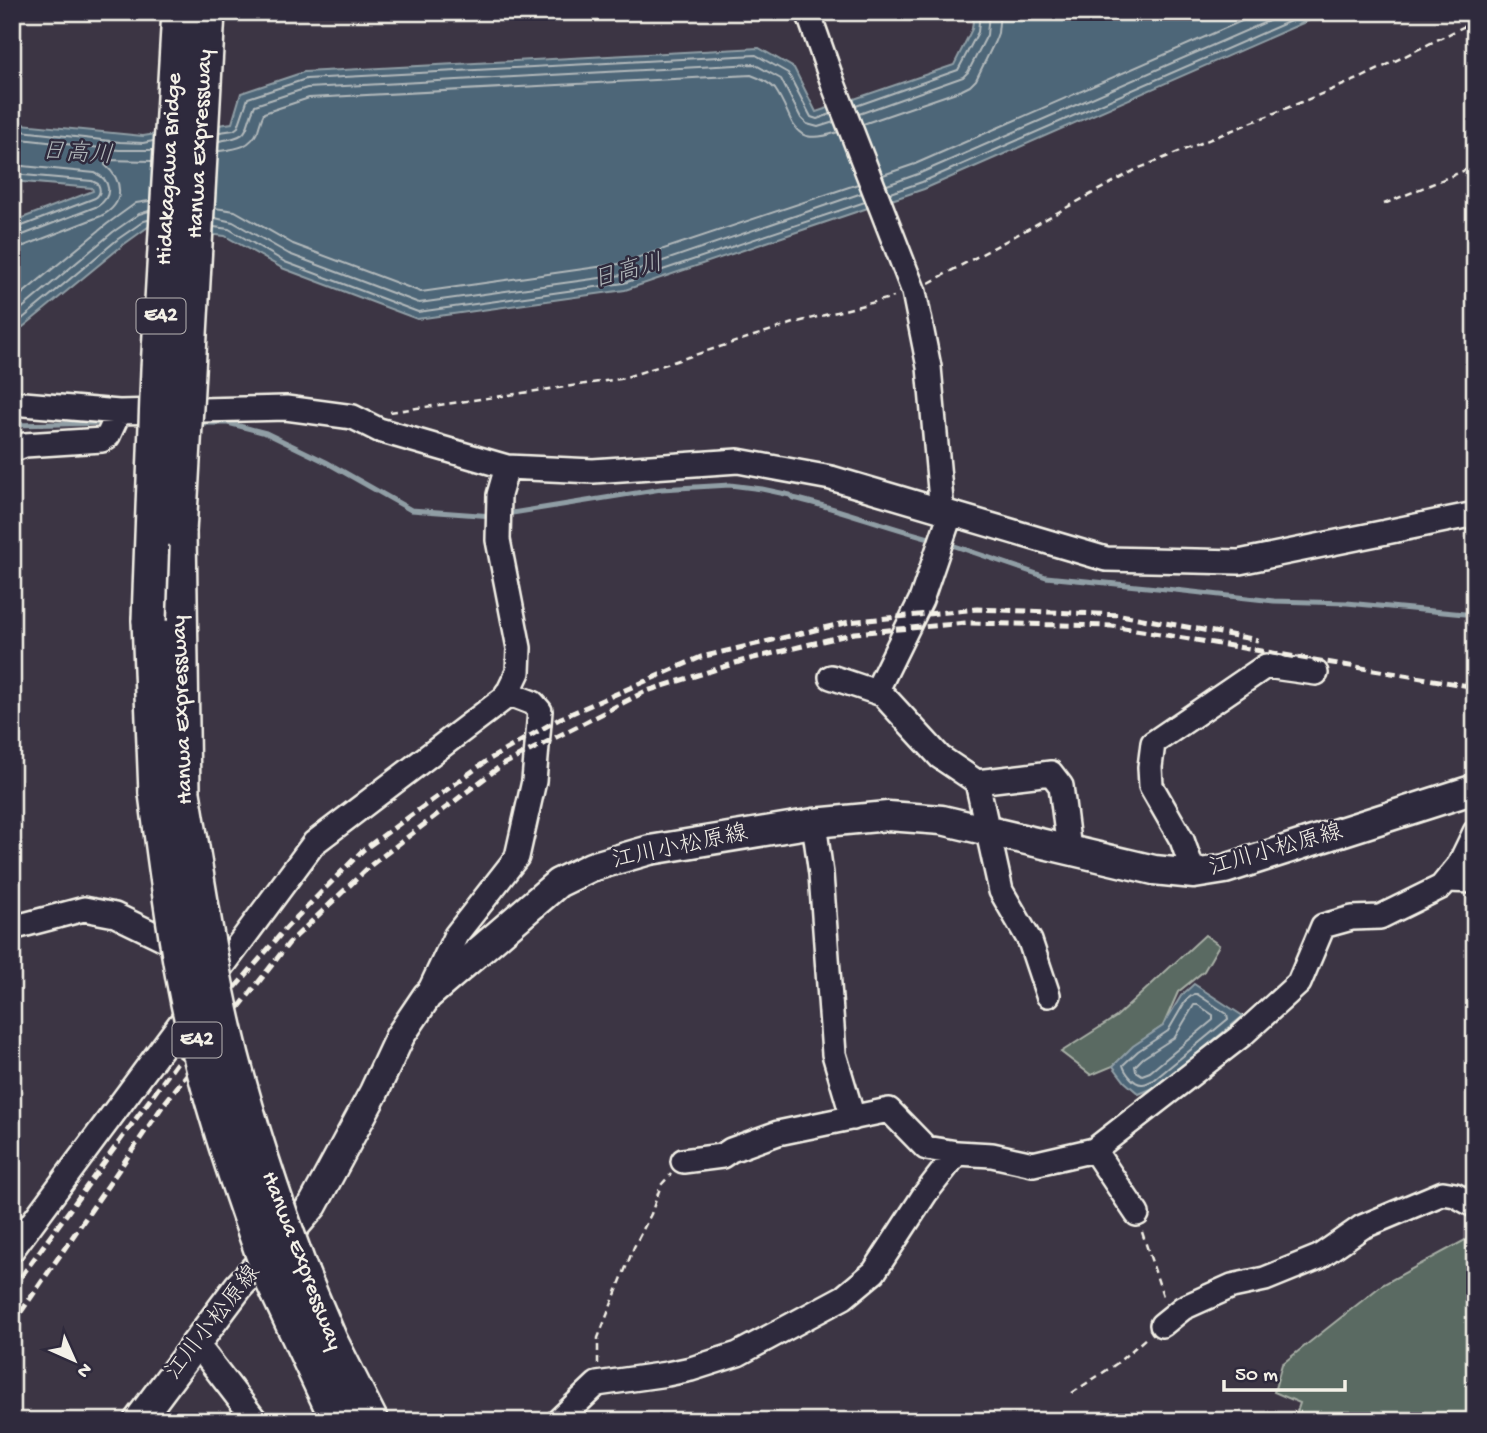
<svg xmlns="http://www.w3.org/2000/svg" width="1487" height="1433" font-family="'Gochi Hand','Klee One',sans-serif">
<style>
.green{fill:#5a6b62;stroke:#a7aea5;stroke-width:2}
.water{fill:#4e6678;stroke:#909ea5;stroke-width:2}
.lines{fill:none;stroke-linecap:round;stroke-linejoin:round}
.shore{stroke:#b2b9bb;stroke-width:2}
.stream{stroke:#909ea5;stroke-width:5}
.minor-casing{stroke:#f4f1e8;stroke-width:28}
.major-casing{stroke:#f4f1e8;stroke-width:33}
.highway-casing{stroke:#f4f1e8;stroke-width:38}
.path{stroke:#f4f1e8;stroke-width:2.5;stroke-dasharray:7 5;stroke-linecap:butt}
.minor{stroke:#2f2a3d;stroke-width:23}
.major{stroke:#2f2a3d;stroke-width:28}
.highway{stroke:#2f2a3d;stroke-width:33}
.rail{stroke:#f4f1e8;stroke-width:5;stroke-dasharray:10 5;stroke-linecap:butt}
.highway-bridge-casing{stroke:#f4f1e8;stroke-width:38;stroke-linecap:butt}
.highway-bridge{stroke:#2f2a3d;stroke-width:33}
.labels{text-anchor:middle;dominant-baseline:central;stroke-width:5;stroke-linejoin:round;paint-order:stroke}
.shield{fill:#2f2a3d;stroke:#b9b5b5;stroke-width:2}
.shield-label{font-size:21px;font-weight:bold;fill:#f4f1e8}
.street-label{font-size:23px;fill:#f4f1e8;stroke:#2f2a3d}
.water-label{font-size:24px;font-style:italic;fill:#b2b9bb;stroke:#2f2a3d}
</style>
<rect width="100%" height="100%" fill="#3c3544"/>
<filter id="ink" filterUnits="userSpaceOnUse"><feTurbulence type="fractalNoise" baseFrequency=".0143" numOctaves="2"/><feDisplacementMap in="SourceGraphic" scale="14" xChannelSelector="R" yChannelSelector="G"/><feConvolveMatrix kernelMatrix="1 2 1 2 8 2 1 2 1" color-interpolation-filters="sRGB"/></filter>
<g filter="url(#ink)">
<path class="green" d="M1205 935 1219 945 1204 971 1178 992 1163 1026 1138 1043 1113 1066 1091 1075 1061 1052 1116 1017Z
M1467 1239H1475V1421H1294L1300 1403 1274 1392 1282 1364 1382 1285Z"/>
<path class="water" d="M974 12H1328L924 189 625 290 417 319 282 268 225 236 148 227 123 245 23 327 12 326V222L93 191 92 188 12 181V123L143 136 232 123 241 93 304 72 759 48 794 68 816 112 954 65 972 29Z
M1194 984 1243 1016 1158 1086 1139 1094 1125 1082 1113 1066 1133 1046 1163 1026 1181 996Z"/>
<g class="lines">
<path class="shore" d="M856 106 958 70 978 32 980 12
M859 114 963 77 968 72 987 35 989 12
M863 124 962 90 970 86 976 80 995 41 998 33 1000 12
M12 130 120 142 143 143 153 141
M220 132 234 130 238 127 248 98 306 79 756 55 788 73 811 117 817 119 831 114
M12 138 119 150H152
M219 141C253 136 243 131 255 105L307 88 754 64 781 79 801 118 807 124 818 127 834 122
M219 151C235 149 251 148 258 130 260 124 261 119 264 113L309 98 751 75C759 78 770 83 775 89 796 119 788 149 838 132
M12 165 95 173C111 180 113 196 98 206L20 236 12 237
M12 174 92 181 98 184C101 190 100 195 95 198L17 228H12
M883 175 915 164 1262 12
M887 185 918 174 1289 12
M890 193 922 182 1311 12
M215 208 235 211 293 244 421 292 619 264 858 184
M215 218 233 222 289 254 419 303 622 275 862 193
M214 227 229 229 285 262 418 312 624 283 865 202
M12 248 24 246 101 216C125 204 124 181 105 165L106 160 152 161
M12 300 16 299 107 224 136 203 149 201
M12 311 20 310 113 232 139 214 149 211
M12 319H22L118 239 144 221 148 220
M1194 994H1197L1227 1014 1228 1019 1154 1080C1150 1081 1147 1084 1143 1084 1134 1085 1125 1072 1123 1065L1138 1051 1168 1031 1186 1000Z
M1194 1005H1198L1213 1015V1020L1150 1072 1142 1075 1136 1071 1135 1066 1143 1058 1175 1037Z"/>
<path class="stream" d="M198 423H228L266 433 326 462 411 510 493 516
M12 425 108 423
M506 514 661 489 730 485 762 489 790 495 793 498C842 509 888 528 937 540
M946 543 1046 577 1157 588 1274 601 1347 603 1475 615"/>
<defs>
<path id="minor" d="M808 12 834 86 914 292 929 367 942 512
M12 403 119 412 286 408 353 417 379 430 507 467 593 471 738 461 831 478 1106 559 1239 562 1475 514
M12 450 25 445 102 440 108 436 119 412
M831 677 882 694 940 757 977 782 1051 773 1061 786 1069 850
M876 692 921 600 950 515
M977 782 1001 891 1030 941 1048 995
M814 823 821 874 834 1054 853 1118
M1194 874 1182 840 1151 786 1150 767 1153 743 1266 666 1316 673
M1447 880 1475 881
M12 928 84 909 115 915 185 949
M430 990 456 935 517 857 534 781 540 711 533 703 507 693
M1094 1150 1137 1214
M683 1161 722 1156 731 1150 778 1133 889 1110 926 1148 957 1153 992 1155 1033 1164 1094 1150 1242 1035 1299 983 1323 926 1352 918 1380 917 1441 887 1459 865 1475 832
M12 1250 314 843 506 697 518 672 519 648 498 540 499 495 507 467
M1162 1325 1183 1308 1232 1286 1265 1279 1319 1257 1362 1227 1443 1193 1455 1195 1475 1206
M196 1343 256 1421
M558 1421 597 1384 667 1374 691 1369 738 1354 844 1297 874 1272 925 1194 957 1153"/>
<path id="major" d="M138 1421 239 1286 295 1226 313 1205 374 1092 400 1036 427 996 558 883 591 867 650 850 814 823 888 816 942 820 1154 870 1194 874 1225 869 1475 789"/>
<path id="highway" d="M179 532 183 793
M149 620 156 793
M302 1274 330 1340 371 1421
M272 1280 338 1421"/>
</defs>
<use href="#minor" class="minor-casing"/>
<use href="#major" class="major-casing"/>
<use href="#highway" class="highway-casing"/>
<path class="path" d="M1384 204 1475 166
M929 283 1137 169 1363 77 1475 21
M390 412 620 379 794 323 894 297
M1142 1232 1164 1299
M598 1364V1338L634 1247 651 1214 661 1185 671 1174
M1072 1393 1116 1364 1146 1338"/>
<use href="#minor" class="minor"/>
<use href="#major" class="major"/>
<use href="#highway" class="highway"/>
<path class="rail" d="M12 1289 210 1017 286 928 363 850 488 760 561 718 701 657 849 622 977 609 1121 615 1258 640
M12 1325 164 1104 289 943 371 865 502 765 644 692 742 661 855 633 966 623 1112 626 1475 687"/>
<defs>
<path id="highway-bridge" d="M179 532 208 12
M149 620 158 369 179 12
M156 793C164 856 172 920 184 983 203 1085 237 1183 272 1280
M183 793C198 881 210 969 232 1056 251 1130 275 1202 302 1274"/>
</defs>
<use href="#highway-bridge" class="highway-bridge-casing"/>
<use href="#highway-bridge" class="highway-bridge"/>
</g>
</g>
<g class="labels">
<g class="shield">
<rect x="136.5" y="298.5" width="49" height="35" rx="5"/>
<rect x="172.5" y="1022.5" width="49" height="35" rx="5"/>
</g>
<g class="shield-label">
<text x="161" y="316">E42</text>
<text x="197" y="1040">E42</text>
</g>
<g class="street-label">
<text transform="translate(201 144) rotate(-87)">Hanwa Expressway</text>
<text transform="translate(170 169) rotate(-87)">Hidakagawa Bridge</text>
<text transform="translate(183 710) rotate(-92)">Hanwa Expressway</text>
<text transform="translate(680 848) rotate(-12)">江川小松原線</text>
<text transform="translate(1276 851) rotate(-16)">江川小松原線</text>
<text transform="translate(301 1261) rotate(69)">Hanwa Expressway</text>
<text transform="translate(214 1323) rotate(-52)">江川小松原線</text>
</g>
<g class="water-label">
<text transform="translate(77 155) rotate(4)">日高川</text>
<text transform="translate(628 273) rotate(-15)">日高川</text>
</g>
</g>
<rect width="1487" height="1433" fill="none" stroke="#2f2a3d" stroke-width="42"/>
<rect x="21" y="21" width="1445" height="1391" fill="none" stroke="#f4f1e8" stroke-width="2.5" filter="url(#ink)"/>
<g transform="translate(74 1360) rotate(135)" stroke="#2f2a3d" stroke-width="5" paint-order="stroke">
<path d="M0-5L12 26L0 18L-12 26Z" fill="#f4f1e8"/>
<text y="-10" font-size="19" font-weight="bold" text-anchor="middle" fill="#f4f1e8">N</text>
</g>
<path d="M1224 1380v10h121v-10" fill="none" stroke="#f4f1e8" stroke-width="3.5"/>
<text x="1235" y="1380" font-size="21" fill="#f4f1e8" stroke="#2f2a3d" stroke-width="5" paint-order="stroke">50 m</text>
</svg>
